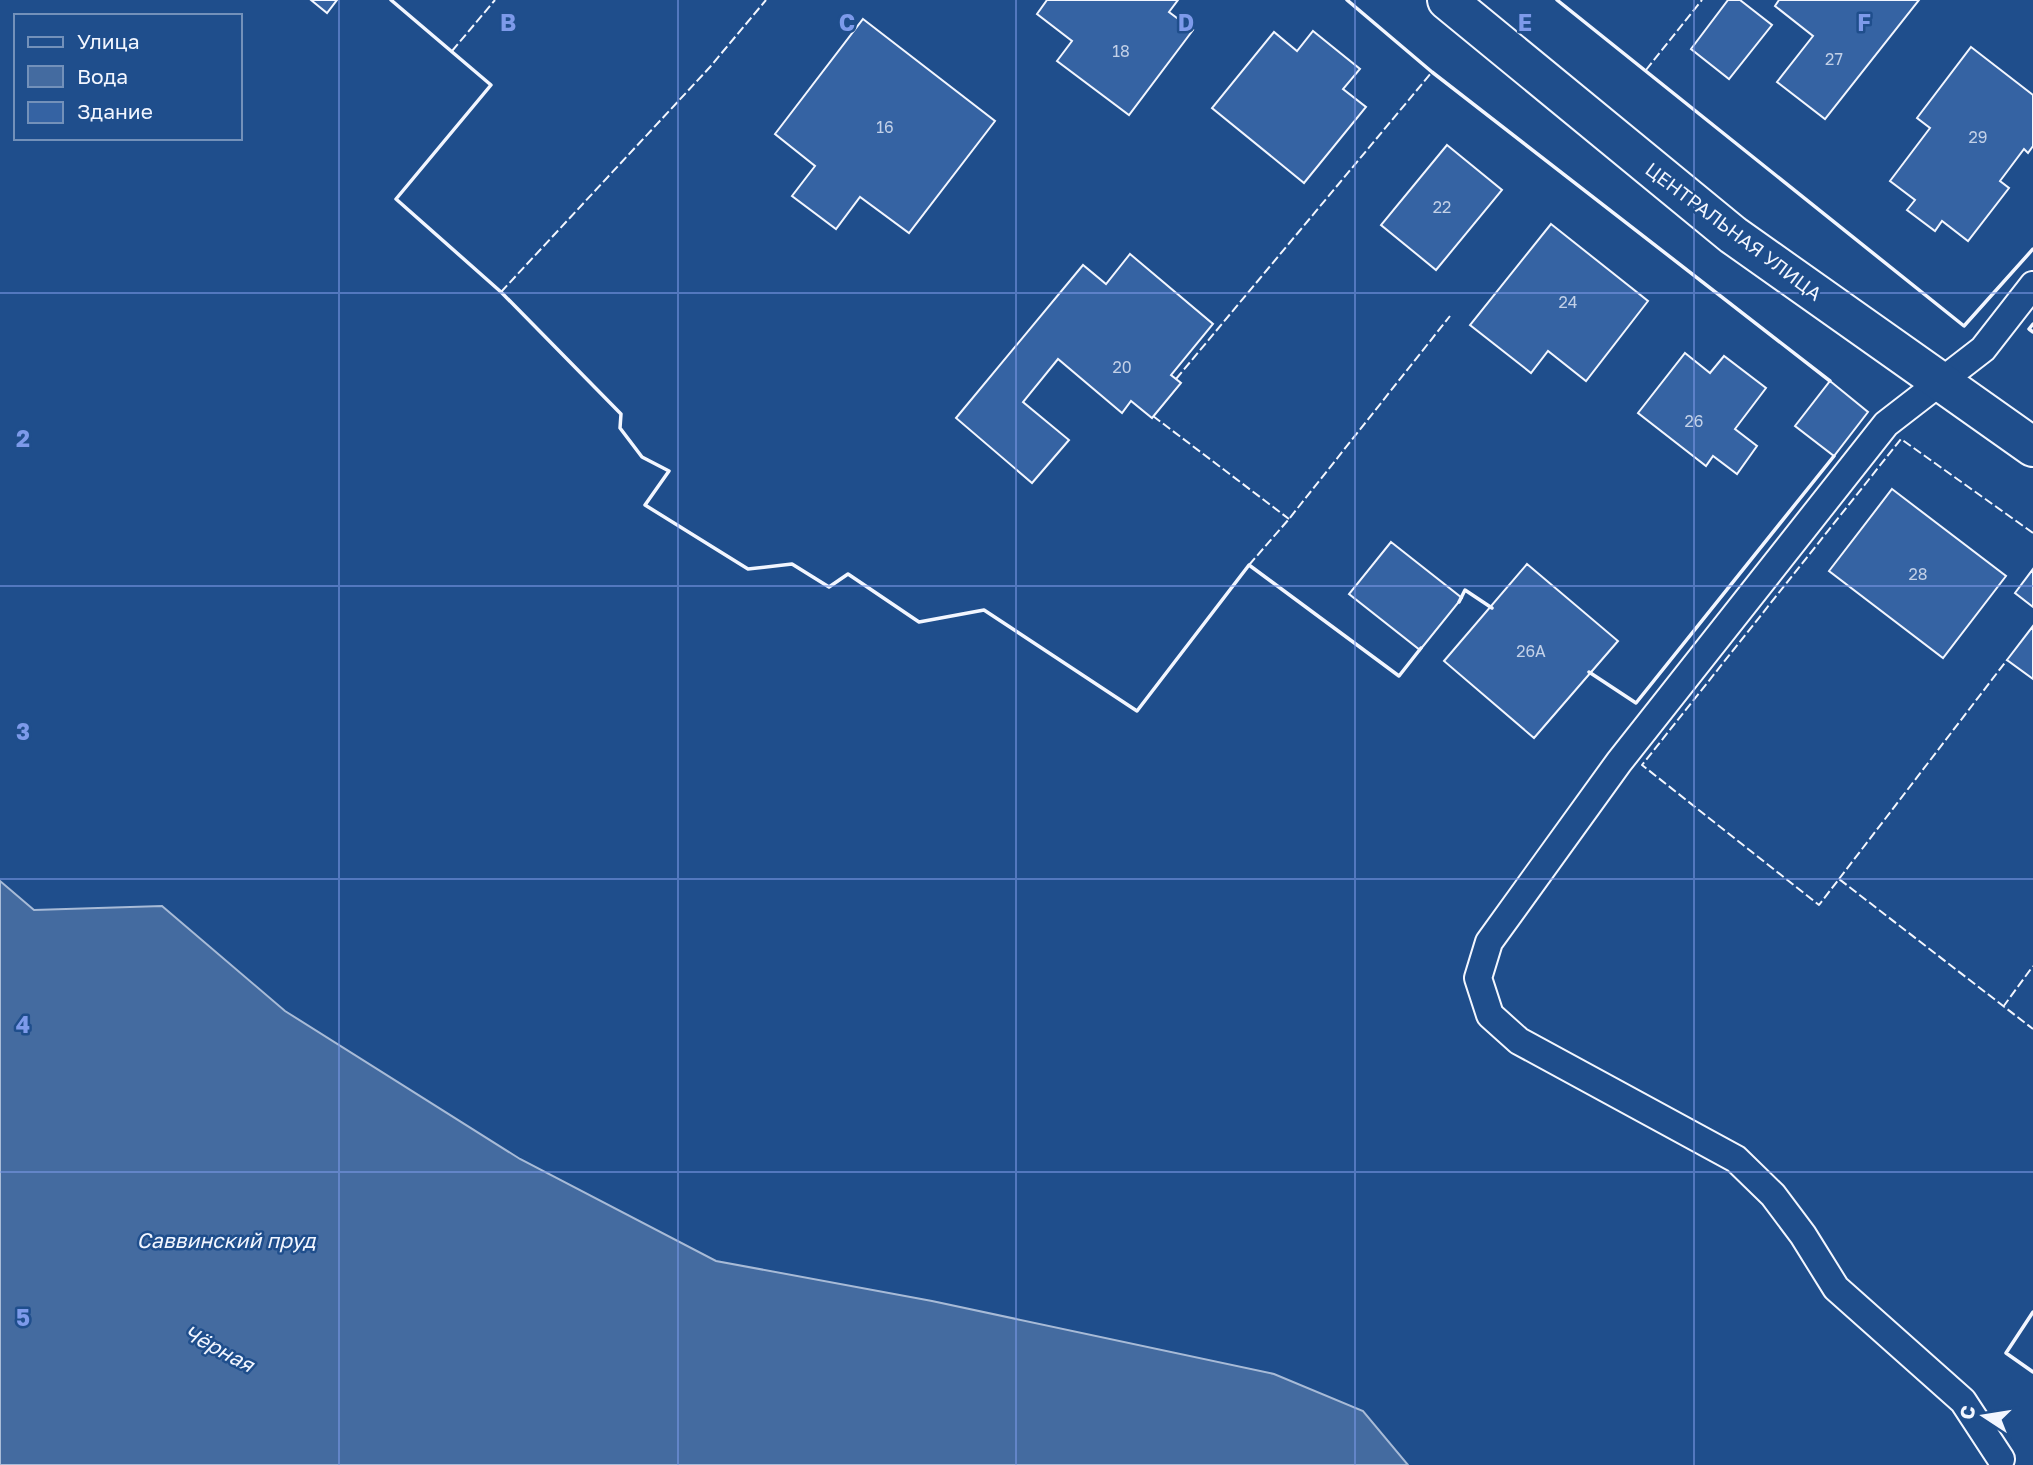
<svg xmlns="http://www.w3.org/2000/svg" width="2033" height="1465" font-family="'Golos Text',sans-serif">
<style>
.water{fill:#446ba0;stroke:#a8bbd7;stroke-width:2}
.building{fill:#3563a3;stroke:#f2f6ff;stroke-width:2}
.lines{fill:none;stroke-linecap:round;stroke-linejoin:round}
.lane-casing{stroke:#f2f6ff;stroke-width:30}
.street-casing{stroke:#f2f6ff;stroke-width:42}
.lane{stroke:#1f4e8c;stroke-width:26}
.street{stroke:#1f4e8c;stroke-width:38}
.fence{stroke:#f2f6ff;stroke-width:2;stroke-dasharray:9 3.5;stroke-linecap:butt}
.wall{stroke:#f2f6ff;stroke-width:3.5}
.grid{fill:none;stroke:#7d9aea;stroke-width:2;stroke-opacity:0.55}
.labels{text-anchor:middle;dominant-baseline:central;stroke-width:5;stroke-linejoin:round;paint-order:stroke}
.number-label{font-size:16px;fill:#c3d1e8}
.street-label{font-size:19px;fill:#f2f6ff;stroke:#1f4e8c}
.water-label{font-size:21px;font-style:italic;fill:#f2f6ff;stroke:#1f4e8c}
.grid-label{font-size:23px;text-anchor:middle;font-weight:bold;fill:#7d9aea;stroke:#1f4e8c;stroke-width:5;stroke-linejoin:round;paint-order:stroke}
</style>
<rect width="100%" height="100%" fill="#1f4e8c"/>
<path class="water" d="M0 881 34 910 162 906 285 1011 520 1159 716 1261 932 1301 1274 1374 1363 1411 1408 1465H0Z"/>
<path class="building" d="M311 0H337L327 13Z
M1047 0H1178L1169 12 1193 30 1129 115 1057 61 1072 41 1037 14Z
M1728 0H1740L1772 25 1729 79 1691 49Z
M1779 0H1919L1825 119 1777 82 1813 36 1775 6Z
M863 19 995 121 909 233 860 197 836 229 792 196 815 166 775 134Z
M1313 31 1360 69 1343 89 1366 107 1304 183 1212 108 1274 32 1297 51Z
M1971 47 2033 95V146L2028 153 2024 149 2000 181 2009 188 1968 241 1942 221 1935 231 1907 210 1915 200 1890 181 1930 128 1917 118Z
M1447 145 1502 190 1436 270 1381 225Z
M1551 224 1648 301 1586 381 1548 351 1531 373 1470 325Z
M1130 254 1213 324 1171 375 1181 383 1152 418 1131 401 1122 413 1058 359 1023 402 1069 440 1032 483 956 418 1083 265 1106 284Z
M1685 353 1710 373 1724 356 1766 388 1735 429 1757 446 1737 474 1713 456 1706 466 1638 413Z
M1830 381 1868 412 1834 456 1795 426Z
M1892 489 2006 576 1943 658 1829 571Z
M1391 542 1462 598 1420 650 1349 594Z
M1527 564 1618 641 1534 738 1444 661Z
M2033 569V607L2015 593Z
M2033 626V679L2007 660Z"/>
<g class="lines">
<defs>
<path id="lane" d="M2001 1459 1963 1401 1836 1288 1803 1235 1773 1195 1736 1159 1519 1041 1490 1015 1478 978 1489 942 1619 762 1886 424 1983 349 2033 285"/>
<path id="street" d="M1447 0 1733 235 2033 447"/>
</defs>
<use href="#lane" class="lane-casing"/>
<use href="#street" class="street-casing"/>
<use href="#lane" class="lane"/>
<use href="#street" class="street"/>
<path class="fence" d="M452 51 495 0
M1646 70 1702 0
M501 292 710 67 766 0
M1176 379 1432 72
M1153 416 1289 519
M2033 533 1901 439 1642 765 1819 905 1839 879 2033 1029
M1249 565 1289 519 1450 316
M1839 879 2007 660
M2003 1007 2033 966"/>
<path class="wall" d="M391 0 491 85 396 199 501 292 621 414 620 428 642 457 669 471 645 505 748 569 792 564 829 587 848 574 919 622 984 610 1137 711 1249 565 1399 676 1421 648
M1347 0 1432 72 1830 381
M1557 0 1964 326 2033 249
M2033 324 2029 329 2033 332
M1459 602 1465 590 1492 608
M1589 672 1636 703 1834 456
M2033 1312 2006 1353 2033 1372"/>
</g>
<path class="grid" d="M339 0V1465M678 0V1465M1016 0V1465M1355 0V1465M1694 0V1465M0 293H2033M0 586H2033M0 879H2033M0 1172H2033"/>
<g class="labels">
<g class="number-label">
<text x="1121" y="51">18</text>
<text x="1834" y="59">27</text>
<text x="885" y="127">16</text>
<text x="1978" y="137">29</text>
<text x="1442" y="207">22</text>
<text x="1568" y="302">24</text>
<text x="1122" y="367">20</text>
<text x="1694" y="421">26</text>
<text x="1918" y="574">28</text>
<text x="1531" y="651">26А</text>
</g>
<g class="street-label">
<text transform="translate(1734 231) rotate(37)">ЦЕНТРАЛЬНАЯ УЛИЦА</text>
</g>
<g class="water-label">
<text x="226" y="1240">Саввинский пруд</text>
<text transform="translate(219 1348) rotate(28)">Чёрная</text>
</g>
</g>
<g class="grid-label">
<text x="508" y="31">B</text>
<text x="847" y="31">C</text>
<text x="1186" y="31">D</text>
<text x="1525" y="31">E</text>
<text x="1864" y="31">F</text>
<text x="23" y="447">2</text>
<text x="23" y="740">3</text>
<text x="23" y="1033">4</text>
<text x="23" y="1326">5</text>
</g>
<rect x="14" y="14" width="228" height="126" fill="#1f4e8c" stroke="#7391ba" stroke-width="2"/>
<rect x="28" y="37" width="35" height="10" fill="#1f4e8c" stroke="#7391ba" stroke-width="2"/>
<text x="77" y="49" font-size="21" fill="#f2f6ff">Улица</text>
<rect x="28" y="66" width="35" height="21" fill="#446ba0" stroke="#7391ba" stroke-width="2"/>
<text x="77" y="84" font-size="21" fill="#f2f6ff">Вода</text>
<rect x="28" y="102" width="35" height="21" fill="#3563a3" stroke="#7391ba" stroke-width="2"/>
<text x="77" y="119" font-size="21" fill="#f2f6ff">Здание</text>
<g transform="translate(1984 1416) rotate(282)" stroke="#1f4e8c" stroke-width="5" paint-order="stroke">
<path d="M0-5L12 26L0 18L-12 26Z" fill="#f2f6ff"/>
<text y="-10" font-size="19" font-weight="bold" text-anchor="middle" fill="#f2f6ff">С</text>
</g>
</svg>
